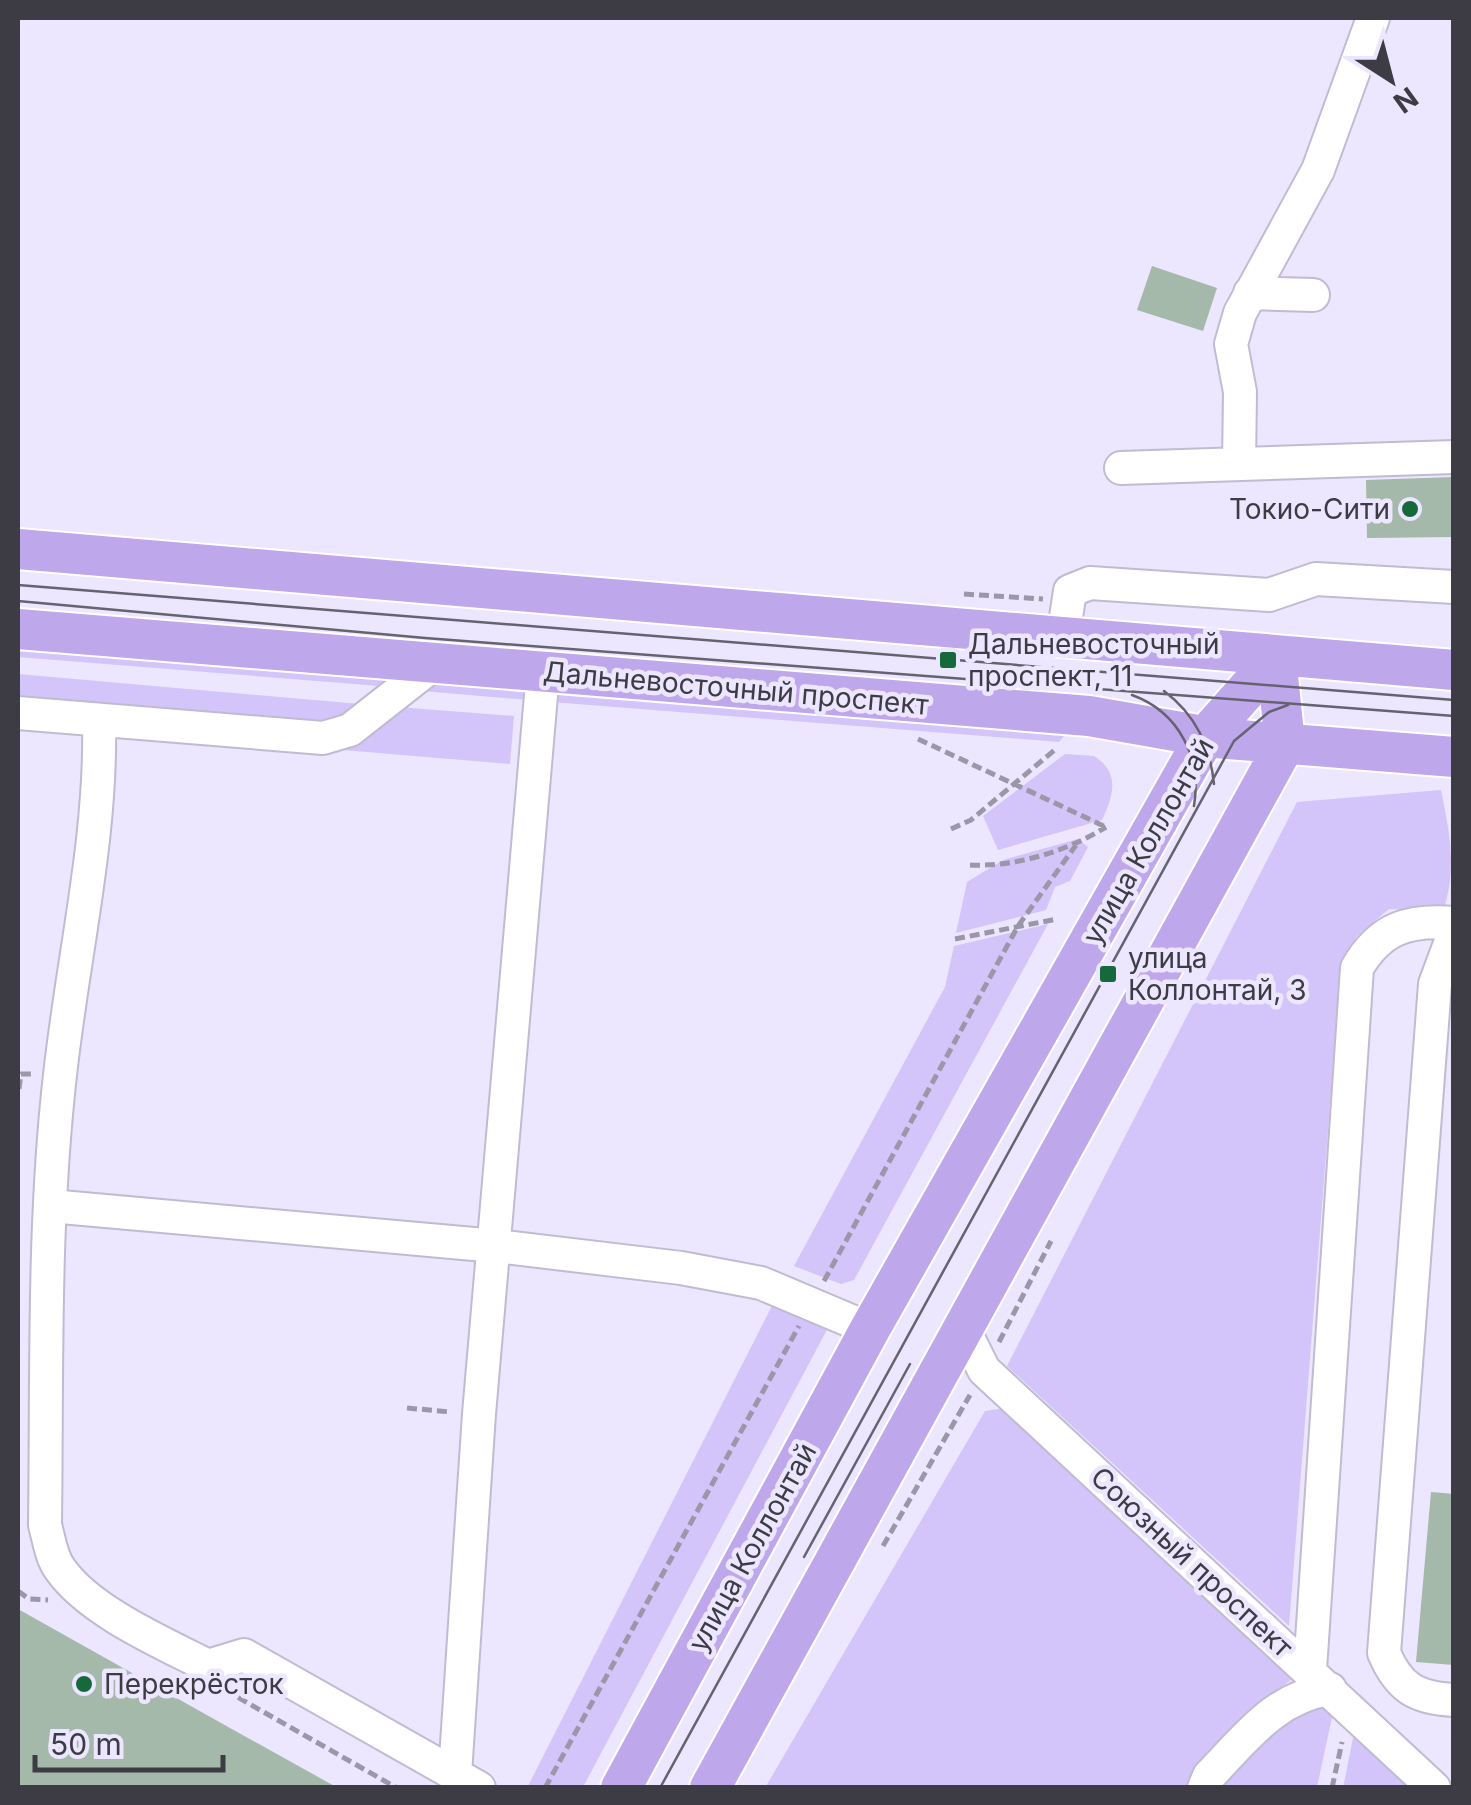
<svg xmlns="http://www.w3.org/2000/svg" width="1471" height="1805" font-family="Inter,sans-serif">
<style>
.green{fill:#d3c4fa}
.building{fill:#a4b9a9}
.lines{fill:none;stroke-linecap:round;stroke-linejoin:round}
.minor-casing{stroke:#c1bbd2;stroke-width:36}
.major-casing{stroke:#fff;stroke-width:44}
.path{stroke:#9b97a8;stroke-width:5;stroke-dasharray:10 5;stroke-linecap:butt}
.minor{stroke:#fff;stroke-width:32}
.major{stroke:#bfa7ec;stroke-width:40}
.tram{stroke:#666370;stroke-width:2.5}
.poi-dot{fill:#16693b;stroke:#ece6fe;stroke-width:4}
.labels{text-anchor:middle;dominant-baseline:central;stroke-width:9;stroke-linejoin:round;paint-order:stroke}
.poi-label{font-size:28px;fill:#3d3b44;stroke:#ece6fe;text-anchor:start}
.street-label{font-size:28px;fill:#3d3b44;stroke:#ece6fe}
</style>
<rect width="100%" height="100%" fill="#ece6fe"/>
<path class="green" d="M18 644 395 677 392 687 18 657Z
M18 674 371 705 336 727 18 703Z
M441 680 526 687 529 700 422 691Z
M555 692 1069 730 1059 742 552 702Z
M398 707 514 716 510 764 119 731 344 744Z
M1065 754 1094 756C1121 773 1113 796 1102 820L998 850 983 816Z
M1441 790C1450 835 1457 868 1443 912L1389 909 1356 937 1339 989 1289 1626 1007 1366 1297 802Z
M1078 839 1088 847 1070 881 1055 887 1046 910 956 933 967 882 1003 860Z
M1048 924 854 1280 841 1284 794 1266 945 987 954 946Z
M776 1298 829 1326 583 1787 527 1788Z
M1005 1408 1292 1679 1252 1709 1189 1787 765 1788 985 1411Z
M1318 1705 1333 1713 1317 1787 1222 1788 1290 1714Z
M1354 1733 1412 1788H1343Z"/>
<path class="building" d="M1152 266 1217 288 1203 331 1137 310Z
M1454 477V537L1367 538 1366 480Z
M1431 1492 1454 1494V1665L1416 1662Z
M18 1609 230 1728 338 1788H18Z"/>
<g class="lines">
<defs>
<path id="minor" d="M1250 293 1313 295
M1239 464 1240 392 1231 344 1240 313 1318 170 1373 18
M1121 468 1454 457
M1063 637 1070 591 1090 583 1269 595 1316 579 1454 587
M18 713 323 738 350 730 434 664
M99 720C102 839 73 956 60 1075 43 1224 47 1375 45 1525 49 1539 51 1557 60 1569 89 1611 163 1643 208 1666L244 1655 479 1788
M1454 933 1435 984 1384 1653C1399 1688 1416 1698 1454 1700
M50 1206 496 1246 681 1268 761 1283 870 1329
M963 1328 984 1370 1434 1788
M1310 1670 1357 968C1380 928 1409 919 1454 923
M455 1774 479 1414 543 672
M1204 1788 1209 1776C1246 1738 1275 1697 1330 1689"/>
<path id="major" d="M18 549 1454 670
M18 629 1089 716 1215 738 1454 757
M621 1788 870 1329 1205 737 1276 657
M710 1788 1285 744 1276 657"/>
</defs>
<use href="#minor" class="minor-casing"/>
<use href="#major" class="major-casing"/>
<path class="path" d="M964 594 1043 599
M918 739 1106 827
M951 829 971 820 1057 748
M970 865C1017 867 1067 851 1106 827
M955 939 1057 919
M19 1089 21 1074H32
M824 1281 1018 926 1076 845
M999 1342 1051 1241
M407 1408 451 1412
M883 1546 970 1395
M18 1591 29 1599 48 1600
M225 1690 397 1788
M545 1788 799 1326
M1332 1788 1342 1742"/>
<use href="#minor" class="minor"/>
<use href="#major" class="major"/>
<path class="tram" d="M18 585 1454 700
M18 601 425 638 1454 716
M1164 691C1196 715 1210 746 1214 784
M1132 695C1179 712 1202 758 1194 806
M804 1557 910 1364
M660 1788 1234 741 1269 712 1288 705"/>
</g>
<g class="poi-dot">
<circle cx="1410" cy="509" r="10"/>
<rect x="938" y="650" width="20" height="20" rx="5"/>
<rect x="1098" y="964" width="20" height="20" rx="5"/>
<circle cx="84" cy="1684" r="10"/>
</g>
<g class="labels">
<g class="poi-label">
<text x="1390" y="509" text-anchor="end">Токио-Сити</text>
<text x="968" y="644">Дальневосточный<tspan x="968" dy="32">проспект, 11</tspan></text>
<text x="1128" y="958">улица<tspan x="1128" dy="32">Коллонтай, 3</tspan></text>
<text x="104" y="1684">Перекрёсток</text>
</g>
<g class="street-label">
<text transform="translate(736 688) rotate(5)">Дальневосточный проспект</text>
<text transform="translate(1148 841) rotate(-60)">улица Коллонтай</text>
<text transform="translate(752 1547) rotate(-61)">улица Коллонтай</text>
<text transform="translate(1192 1562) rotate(43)">Союзный проспект</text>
</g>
</g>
<rect width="1471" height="1805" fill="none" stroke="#3d3b44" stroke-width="40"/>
<g transform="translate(1391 80) rotate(144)" stroke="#ece6fe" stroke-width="8" paint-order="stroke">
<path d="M0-8L18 38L0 25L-18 38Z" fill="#3d3b44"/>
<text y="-15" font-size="28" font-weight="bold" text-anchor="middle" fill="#3d3b44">N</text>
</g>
<path d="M35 1755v15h188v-15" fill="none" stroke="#3d3b44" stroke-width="5"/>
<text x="50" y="1755" font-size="30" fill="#3d3b44" stroke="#ece6fe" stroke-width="8" paint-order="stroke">50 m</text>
</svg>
